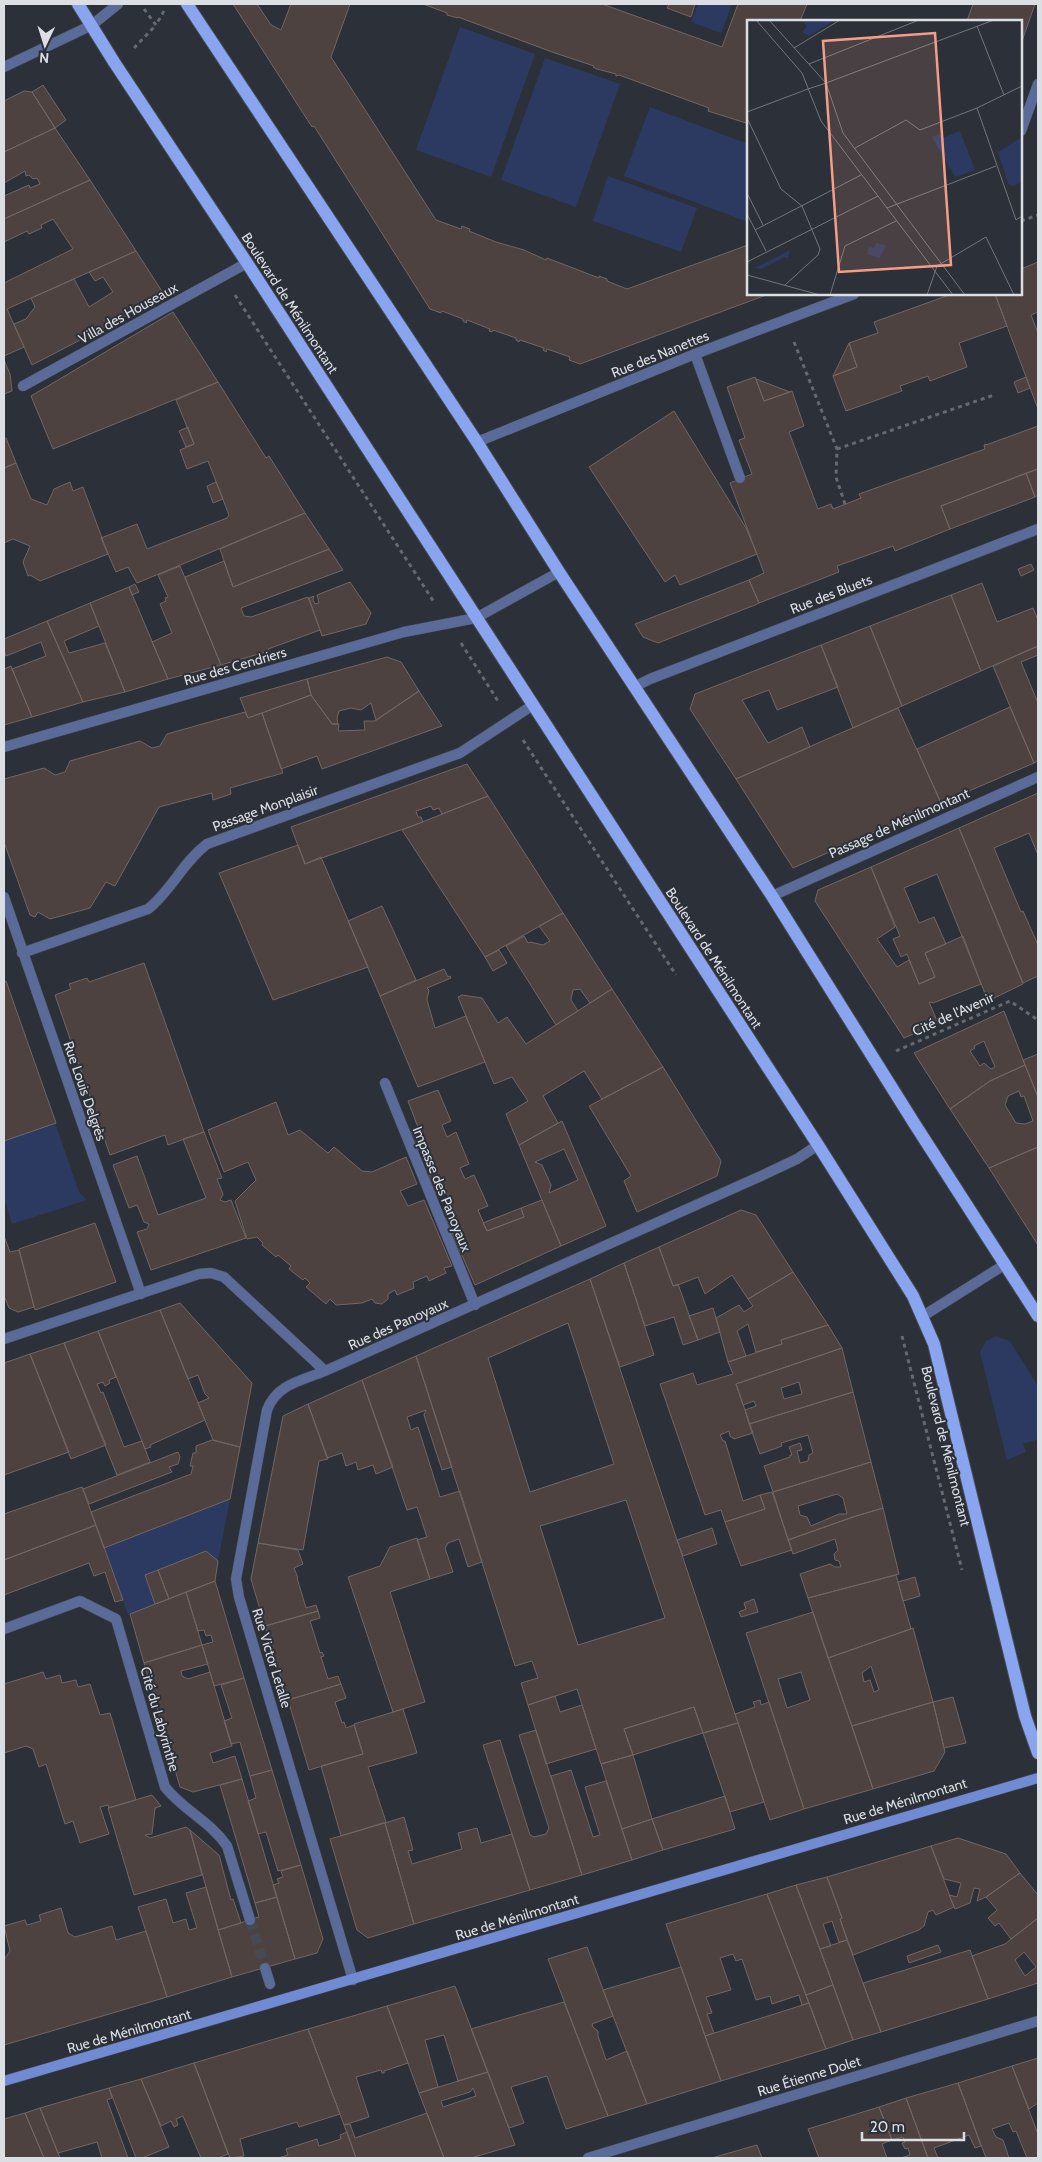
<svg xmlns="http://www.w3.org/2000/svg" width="1042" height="2162" font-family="Cabin,sans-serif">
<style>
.green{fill:#2c3a62}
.building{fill:#4d423f;stroke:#726663;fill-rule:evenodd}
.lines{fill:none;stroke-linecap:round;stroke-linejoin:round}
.street-tunnel{stroke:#464a52;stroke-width:10;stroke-dasharray:10 5;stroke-linecap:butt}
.lane-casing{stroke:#484c53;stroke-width:11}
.street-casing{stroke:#484c53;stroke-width:11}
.secondary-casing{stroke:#484c53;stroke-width:11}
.primary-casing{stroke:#484c53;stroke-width:14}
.path{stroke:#656970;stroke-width:3;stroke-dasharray:4 4;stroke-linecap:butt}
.lane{stroke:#5a6b99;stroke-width:10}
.street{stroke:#5a6b99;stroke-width:10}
.secondary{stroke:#708bd4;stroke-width:10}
.primary{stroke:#89a5f0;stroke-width:12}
.labels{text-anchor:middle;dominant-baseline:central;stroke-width:4;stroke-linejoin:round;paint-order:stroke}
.street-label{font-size:14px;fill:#dbdee3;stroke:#2c3038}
.inset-road{fill:none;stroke:#72767c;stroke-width:1}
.view{fill:#f49e88;fill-opacity:0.15;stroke:#f49e88;stroke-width:2.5}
.inset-edge{fill:none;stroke:#dbdee3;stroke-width:2.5}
</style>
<rect width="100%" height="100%" fill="#2c3038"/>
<path class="green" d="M698 4H732L721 33 691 22Z
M460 27 535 54 491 177 416 150Z
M545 58 620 84 576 207 501 180Z
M650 107 748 144V222L624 176Z
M608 176 697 208 681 252 593 221Z
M6 981 79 1192 87 1200 12 1224 4 1198V982Z
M996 1336 1010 1341 1038 1386V1439L1023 1444 1026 1452 1007 1460 980 1352 986 1341Z
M230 1499 218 1561 206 1552 145 1576 155 1604 128 1615 104 1548Z"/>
<path class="building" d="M233 4H257L271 25 281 30 291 4H350L331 57 436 220 461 229 462 226 470 229 469 231 496 242 524 250 546 260 547 258 599 278V276L607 279V281L627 289 748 245V294H769L580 364 569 360 570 357 547 349 546 352 543 350 544 348 520 340 519 342 516 340V338L493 330 492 332 489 331 490 329 467 320 466 323 463 321V319L442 311 441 313 430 309 314 126 312 127Z
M423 4H602L722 47 738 4H807L800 21H748V125L746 123 708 111 709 108 619 75 616 76V74L597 69 593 67 594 66 552 52 458 17V18L447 15V13Z
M669 4H695L691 17 667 8Z
M973 4H1035L1021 44V21H967Z
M43 85 66 120 55 128 32 92Z
M24 91 32 92 55 128 4 152V101Z
M55 128 90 180 4 219V196L29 185 30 188 40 184 37 178 33 179 29 175 26 176 25 171 4 183V152Z
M90 180 136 251 7 309 24 347 4 356V283L73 249 53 219 41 225 42 228 29 234 27 231 4 242V219Z
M136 251 165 296 32 365 14 324 26 319 35 307 31 298 74 279 89 307 113 292 103 277 95 281 89 272Z
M1038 262V312L1031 315 1038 333V409L995 294H1021V269Z
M952 294H995L1007 326 959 343 967 367 930 381 928 376 900 386 902 391 846 411 833 376 857 367 849 343 878 333 874 322Z
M173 312 218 382 53 449 31 396Z
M849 343 857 367 833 376Z
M4 360 10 374 12 391 4 394Z
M755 377 764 401 792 391 804 426 789 432 818 509 831 504 833 509 861 498 859 494 985 449 984 445 986 444V445L1038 426V469L941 506 950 529 895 551 893 546 837 566 839 572 759 603 749 580 764 573 730 483 752 474 739 440 745 438 727 387Z
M1026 377 1030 388 1018 393 1014 382Z
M756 379 790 392 764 401Z
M218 382 266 458 269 456 305 513 137 583 128 567 116 572 101 538 137 524 147 549 227 518 229 515 208 461 187 469 180 450 194 444 176 400Z
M674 411 746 528 757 554 680 585 675 575 665 582 589 467Z
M188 427 194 444 186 447 179 431Z
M6 438 16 463 4 468V439Z
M16 463 31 499 47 505 54 489 70 482 73 491 83 487 108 554 40 581 30 575 28 576 23 562 30 546 13 539 4 543V468Z
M1038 469V495L1035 497 1026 473Z
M1026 473 1035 497 950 529 941 506Z
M216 482 223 499 213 503 207 486Z
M305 513 329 549 233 587 220 549Z
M329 549 343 570 241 608 244 616 251 617 308 597 320 630 268 649 269 651 221 665 185 577 224 561 233 587Z
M1031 564 1034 570 1021 576 1018 569Z
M180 566 221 665 168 679 152 642 172 633 160 604 166 601 165 598 168 597 158 575Z
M749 580 759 603 755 605 658 643 643 637 635 624Z
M350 582 371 613 366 624 322 636 309 598 314 596 313 600 315 604 319 603 317 595Z
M982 583 997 622 1033 608 1038 620V646L981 671 951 595Z
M135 584 139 592 132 595 129 587Z
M129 587 168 679 125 692 90 603Z
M951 595 981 671 902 706 870 626Z
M90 603 99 626 64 641 69 653 105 643 125 692 83 702 47 621Z
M47 621 83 702 32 717 12 669 46 656 41 642 6 656 4 650V639Z
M870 626 902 706 853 728 821 645Z
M821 645 838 687 777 710 769 690 742 700 768 743 802 727 810 747 736 779 690 709 695 694Z
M1038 646V655L1021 662 1038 703V761L1034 763 993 666Z
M387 657 401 662 419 691 376 720 371 703 361 710 351 708 339 711 337 718 338 724H332L311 695 307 679Z
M11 666 32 717 4 725V669Z
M307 679 311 695 248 718 240 698Z
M419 691 442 726 322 769 317 756 281 769 262 713 311 695 332 724H339L338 731 365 730 364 721H375Z
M1010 707 1034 763 941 803 917 749Z
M898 708 941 803 793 868 736 779Z
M245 712 248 718 262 713 283 773 230 788 231 794 213 800 212 793 159 807 115 886 106 882 90 908 50 919 38 912 35 917 30 915 4 842V779L44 768 55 775 65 772 70 761 140 741 152 748 160 746 167 734Z
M467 764 488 796 442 814 439 808 433 810 431 806 416 811 418 817H421L423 822 305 864 291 827Z
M1038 793V855L1029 833 994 848 1021 912 1023 911 1038 945V976L1023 983 959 828Z
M488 796 563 913 485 957 402 830Z
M959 828 1023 984 988 1001 937 874 904 888 919 923 934 917 946 944 925 953 935 977 919 984 907 954 901 957 893 939 900 936 871 867Z
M298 845 305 864 321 857 368 967 273 1000 219 873Z
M871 867 895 927 877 939 897 967 909 960 919 984 935 977 925 953 963 936 981 984 933 1003 929 1002 938 1023 904 1038 815 901 818 890Z
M382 906 416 980 380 996 348 921Z
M563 913 612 989 590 1003 580 989 573 990 571 1000 578 1011 556 1025 506 946 524 936 528 943 530 942 543 945 550 941 539 926Z
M499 950 507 963 493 971 485 957Z
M144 963 204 1132 168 1145 165 1135 110 1155 55 995 71 989 69 984 87 978 89 982Z
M444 969 448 977 450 976 451 978 427 988 429 990 427 1000 435 1028 466 1016 485 1062 418 1087 380 996Z
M6 981 56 1123 4 1141V982Z
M612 989 663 1067 602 1099 584 1071 543 1096 558 1123 519 1145 506 1114 528 1101 512 1077 494 1084 458 997 462 995 482 998 498 1023 507 1017 526 1044Z
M1004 1011 1025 1065 990 1081 950 1109 914 1053ZM984 1041 995 1067 991 1069 984 1063 980 1066 970 1051 975 1048 974 1046Z
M1038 1054V1097L1023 1060Z
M1025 1065 1038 1097V1147L989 1168 950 1109 990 1081ZM1019 1091 1021 1097 1024 1096 1033 1121 1025 1124 1016 1123 1005 1105 1008 1096Z
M663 1067 721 1161 717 1176 637 1212 624 1181 631 1176 589 1106Z
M438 1090 451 1121 442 1125 447 1137 456 1132 469 1164 460 1168 465 1179 474 1175 488 1206 478 1210 487 1231 524 1217 521 1208 542 1200 561 1246 475 1285 446 1219 456 1214 445 1188 435 1193 428 1176 437 1172 426 1146 417 1150 410 1133 419 1130 408 1101Z
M276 1102 288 1135 300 1130 328 1153 334 1147 362 1171 372 1172 406 1157 417 1184 400 1191 408 1206 424 1200 452 1266 444 1268 446 1273 429 1281 427 1276 413 1282 414 1288 397 1295 395 1290 388 1294V1299L382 1304 375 1303 372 1299 362 1303 336 1305 330 1299 326 1304 306 1287 310 1283 305 1278 303 1280 289 1269 291 1266 278 1255 276 1257 262 1245 263 1243 257 1237 247 1239 235 1201 256 1180 248 1162 224 1172 208 1130Z
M562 1121 606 1226 561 1246 519 1145ZM564 1149 578 1180 549 1193 551 1185 542 1165 535 1162Z
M204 1132 222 1178 217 1179 223 1194 220 1200 225 1202 231 1200 246 1238 151 1270 137 1232 147 1229 149 1224 144 1222 137 1205 129 1208 113 1165 137 1156 158 1215 206 1198 183 1139Z
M1038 1147V1245L989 1168Z
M521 1208 524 1217 487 1231 483 1223Z
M741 1210 756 1215 793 1272 748 1299 732 1275 705 1294 698 1277 678 1285 673 1286 659 1247Z
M95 1223 116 1282 35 1310 19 1249Z
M4 1236 10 1252 19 1250 34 1307 18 1312 9 1308 5 1298H4Z
M659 1247 673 1286 678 1284 698 1340 683 1345 674 1317 645 1326 624 1263Z
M624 1263 654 1355 620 1367 590 1279Z
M793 1272 828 1325 781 1340 782 1344 756 1352 748 1324 737 1331 746 1356 728 1362 716 1318 739 1305 744 1312 753 1306 748 1299Z
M590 1279 738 1723 703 1733 694 1707 624 1729 633 1755 601 1764 577 1689 528 1705 521 1683 538 1678 532 1661 515 1666 416 1356ZM568 1323 614 1464 530 1492 488 1358ZM626 1500 665 1618 578 1645 540 1526Z
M180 1303 252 1383 240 1447 213 1440 198 1403 209 1398 205 1394 198 1375 188 1379 160 1310Z
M713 1308 720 1332 698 1340 689 1316Z
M160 1310 205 1420 150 1445 151 1447 145 1449 98 1331Z
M828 1325 842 1348 736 1384 753 1433 734 1439 730 1436 729 1431 720 1435 723 1441H725L743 1501 760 1495 765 1509 725 1522 721 1510 705 1515 660 1384 693 1373 697 1385 733 1374 728 1362 782 1344 781 1340Z
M98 1331 116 1377 109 1380 110 1383 105 1386 103 1382 97 1384 101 1393 103 1392 124 1447 142 1441 150 1462 117 1475 64 1343Z
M64 1343 106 1445 71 1459 30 1354Z
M842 1348 853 1392 749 1424 745 1410 756 1406 754 1401 743 1405 736 1384ZM799 1382 802 1394 784 1399 781 1388Z
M30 1354 69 1452 4 1475V1363Z
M416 1356 452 1467 442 1470 424 1415 426 1410 407 1417 411 1430 418 1427 440 1497 460 1491 482 1562 468 1567 459 1539 448 1543 445 1548 453 1572 430 1579 417 1540 427 1537 417 1507 407 1510 362 1380Z
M362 1380 393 1467 376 1474 373 1465 358 1470 356 1462 346 1466 342 1453 327 1458 308 1404Z
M853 1392 871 1462 773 1492 764 1466 790 1457V1455H792L789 1447 800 1443 802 1450 797 1451 800 1463 808 1461 809 1455 813 1453 808 1435 781 1443 782 1446 760 1454 749 1424Z
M308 1404 328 1459 319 1461 303 1550 258 1543 283 1416Z
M212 1440 240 1447 230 1499 104 1548 91 1512 191 1474 193 1466H190L193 1453H196V1446Z
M178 1452 180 1457 178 1464 169 1467 172 1472 89 1504 83 1489Z
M871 1462 883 1508 853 1517 788 1540 773 1492ZM837 1494 843 1498 847 1514H839L811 1526 807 1517 800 1515 798 1506Z
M82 1487 96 1525 4 1560V1514Z
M772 1492 792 1550 741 1566 725 1522 765 1509 760 1495Z
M883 1508 899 1574 808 1598 800 1574 830 1564 835 1567H841L839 1561 835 1560 834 1554 838 1550 835 1539 793 1554 788 1540 853 1517Z
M96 1525 123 1600 115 1602 105 1572 94 1576 89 1563 4 1595V1560Z
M712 1528 717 1544 683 1556 677 1540Z
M417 1538 430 1579 390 1592 425 1702 393 1712 348 1577 380 1566 390 1547Z
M258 1543 298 1550 303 1564 294 1568 298 1578H297L306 1608 316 1605 318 1611 265 1626 251 1579Z
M206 1551 218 1561 215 1581 169 1599 158 1570Z
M158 1570 169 1599 155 1604 145 1575Z
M896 1575 911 1629 828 1658 808 1598Z
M915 1577 920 1596 903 1601 898 1582Z
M215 1581 244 1678 214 1686 202 1645 213 1642 211 1635 206 1636 204 1630 198 1631 186 1592Z
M186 1592 202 1645 144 1663 130 1614Z
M754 1599 758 1612 741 1617 739 1612 746 1609 744 1603Z
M318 1611 320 1618 310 1621 320 1653 322 1652 324 1656 321 1657 328 1679 338 1676 341 1684 288 1700 265 1626Z
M813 1612 873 1789 804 1809 746 1633ZM801 1672 810 1700 787 1708 778 1679Z
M913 1628 933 1702 852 1726 828 1658ZM871 1666 879 1690 874 1692 870 1680 864 1682 862 1673Z
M202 1645 208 1664 181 1671 182 1676 188 1679 210 1672 232 1746 210 1753 213 1763 235 1756 242 1779 193 1792 180 1787 144 1663Z
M43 1672 46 1679 60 1675 62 1683 76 1680 78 1687 90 1684 100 1715 110 1713 136 1800 109 1808 108 1805 100 1807 109 1834 80 1843 73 1821 65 1824 46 1764 39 1767 33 1749 26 1746 4 1753V1684Z
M244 1678 272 1770 250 1776 240 1742 231 1744 224 1721 232 1718 221 1685Z
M341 1684 346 1698 335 1702 342 1723 344 1722 346 1728 354 1725 363 1754 309 1770 288 1700Z
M555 1696 560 1712 582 1705 596 1749 546 1764 528 1705Z
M953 1697 966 1743 944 1748 933 1702Z
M760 1700 761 1705 769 1702 804 1809 770 1820 735 1714 755 1707 753 1702Z
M933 1702 945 1752 934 1771 873 1789 852 1726Z
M694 1707 703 1733 633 1755 624 1729Z
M403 1709 417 1753 368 1767 386 1822 341 1836 321 1766 363 1754 354 1724Z
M738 1723 764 1802 730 1812 703 1733Z
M536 1730 582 1875 530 1890 483 1745 500 1740 530 1835 534 1837 546 1834 549 1828 519 1735Z
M633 1755 652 1819 622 1829 601 1764Z
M272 1770 301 1865 278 1871 266 1832 258 1834 248 1801 256 1798 250 1776Z
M571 1770 593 1837 600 1835 585 1787 606 1781 632 1860 582 1875 551 1776Z
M242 1779 277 1897 255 1903 220 1785Z
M152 1795 161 1806 155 1808 152 1834 145 1835 150 1838 186 1827 190 1830 202 1875 134 1895 108 1808Z
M725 1796 735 1829 663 1850 652 1819Z
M404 1817 413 1850 408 1851 412 1864 462 1849 458 1833 477 1828 481 1843 512 1834 530 1890 414 1924 385 1823Z
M652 1819 663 1850 632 1860 622 1829Z
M385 1823 414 1924 368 1938 357 1930 330 1839Z
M190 1830 219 1855 231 1900 233 1899 241 1923 218 1930Z
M958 1838 1006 1854 1020 1873 986 1897 977 1901 980 1889 974 1888 970 1903 955 1909 949 1895 957 1897 961 1883 944 1879 931 1846Z
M931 1846 954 1907 936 1915 933 1910 928 1912 924 1926 919 1930 853 1955 840 1919 842 1918 827 1877Z
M301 1865 323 1939 317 1953 295 1959 273 1885 279 1883 277 1879 283 1877 281 1871Z
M1020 1873 1038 1895V1918L1011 1939 999 1923 995 1926 988 1918 997 1910 986 1897Z
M827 1877 842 1918 840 1919 847 1940 839 1942 832 1921 823 1924 831 1946 820 1949 796 1885Z
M796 1885 833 1985 806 1995 767 1894Z
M206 1887 232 1977 167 1997 138 1907 166 1899 173 1923 186 1919 189 1930 197 1928 186 1893Z
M767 1894 809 2003 802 2005 799 1995 772 2004 770 1996 756 2000 742 1959 736 1961 733 1954 720 1958 731 1990 706 1997 712 2013 707 2014 714 2033 705 2036 666 1924Z
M277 1897 295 1959 232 1977 218 1930 259 1917 255 1903Z
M61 1908 68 1933 75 1937 112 1926 116 1940 146 1931 167 1997 4 2045V1958L6 1957 10 1951 4 1926 25 1920 27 1925 41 1921 39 1915Z
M1038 1918V1983L988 1999 972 1956 1005 1944ZM1024 1952 1036 1967 1025 1976 1015 1960Z
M847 1940 881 2032 853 2040 820 1949Z
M938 1945 941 1952 909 1963 907 1956Z
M587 1947 613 2016 592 2024 593 2027 598 2031V2036L606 2060 627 2051 647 2104 608 2116 548 1959Z
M970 1950 988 1999 881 2032 863 1983Z
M681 1967 721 2081 647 2104 603 1990Z
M833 1985 853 2040 826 2049 806 1995Z
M455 1986 488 2072 458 2081 444 2035 425 2040 438 2087 419 2093 387 2006Z
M564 2002 608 2116 566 2129 547 2076 511 2087 524 2123 509 2128 471 2029Z
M809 2003 826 2049 721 2081 705 2036Z
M387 2006 408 2063 384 2071V2073H382L381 2070 356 2077 369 2117 344 2125 308 2029Z
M308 2029 340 2114 299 2127 297 2122 240 2139 244 2156 230 2158 194 2063Z
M1038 2058V2103L1029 2109 1012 2066Z
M194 2063 228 2154 218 2158H201L183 2116 176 2119 178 2125 174 2127 171 2121 161 2126 141 2079Z
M1012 2066 1038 2134V2158H1027L1016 2131 1013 2132 1009 2123 992 2129 996 2137 1003 2140 1009 2158H986L958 2083Z
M488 2072 515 2145 471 2158H444L419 2093ZM473 2088 476 2096 443 2107 441 2101 470 2092Z
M141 2079 169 2147 142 2158H136L109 2088Z
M958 2083 981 2146 975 2148 969 2135 934 2148 938 2158H928L906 2098Z
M109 2088 112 2098 107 2100 128 2158H102L97 2142 58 2153 40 2108Z
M906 2098 928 2158H901L910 2155 908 2148 905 2149 902 2143 905 2142 903 2137 892 2140 879 2107Z
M879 2107 892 2140 882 2144 887 2158H819L808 2129Z
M40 2108 60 2158H44L25 2113Z
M25 2113 44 2158H4V2119Z
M427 2113 444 2158H356L344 2125 350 2124 355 2138Z
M347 2132 356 2158H278L288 2155 286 2149 317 2139 319 2146 341 2139 340 2135Z
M757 2145 762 2158H712L722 2155Z"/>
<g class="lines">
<path class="street-tunnel" d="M250 1920 265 1968"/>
<defs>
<path id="lane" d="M695 354 740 478
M23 386 247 263
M385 1083 475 1305"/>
<path id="street" d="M4 67 92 25 118 4
M1021 131 1038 84
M477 442 695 354 854 294
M634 687 650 679 1038 529
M4 747 404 632 476 618 559 572
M772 896 1038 777
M4 897 141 1294
M22 953 148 909C171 891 183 862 207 844L460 753 533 705
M923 1316 1004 1265
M4 1339 199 1274 211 1273 224 1277 325 1371 761 1176 797 1159 818 1145
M325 1371C301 1381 277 1384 267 1410L236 1579 239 1597 353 1980
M4 1629 80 1601 116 1619 165 1787C183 1810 211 1822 227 1846L250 1920
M265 1968 270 1984
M588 2158 1038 2021"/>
<path id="secondary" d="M4 2081 1038 1778"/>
<path id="primary" d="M78 4 114 62 247 263 818 1145 913 1296 934 1344 1025 1716 1038 1753
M187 4 477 442 559 572 772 896 914 1123 1038 1316"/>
</defs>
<use href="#lane" class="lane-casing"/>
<use href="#street" class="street-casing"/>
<use href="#secondary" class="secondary-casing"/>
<use href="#primary" class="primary-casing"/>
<path class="path" d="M144 9 156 25 164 11
M134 48 156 25
M1021 221 1038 215
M235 295 434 602
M794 342 837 449 836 477 845 504
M837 449 994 395
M461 643 498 701
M523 740 676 975
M896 1051 1010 1001 1038 1020
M902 1336 962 1570"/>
<use href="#lane" class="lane"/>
<use href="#street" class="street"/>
<use href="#secondary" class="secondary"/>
<use href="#primary" class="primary"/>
</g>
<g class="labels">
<g class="street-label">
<text transform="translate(290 303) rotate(57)">Boulevard de Ménilmontant</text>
<text transform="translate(128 313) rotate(-29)">Villa des Houseaux</text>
<text transform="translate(660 354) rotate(-22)">Rue des Nanettes</text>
<text transform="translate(831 594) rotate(-21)">Rue des Bluets</text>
<text transform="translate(235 666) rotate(-16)">Rue des Cendriers</text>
<text transform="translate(265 808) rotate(-20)">Passage Monplaisir</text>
<text transform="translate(899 823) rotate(-24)">Passage de Ménilmontant</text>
<text transform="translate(714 958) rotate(57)">Boulevard de Ménilmontant</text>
<text transform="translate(953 1014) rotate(-24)">Cité de l'Avenir</text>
<text transform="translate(85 1091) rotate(71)">Rue Louis Delgrès</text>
<text transform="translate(442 1189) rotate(68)">Impasse des Panoyaux</text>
<text transform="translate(398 1324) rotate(-24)">Rue des Panoyaux</text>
<text transform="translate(946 1446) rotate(76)">Boulevard de Ménilmontant</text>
<text transform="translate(272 1658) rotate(73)">Rue Victor Letalle</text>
<text transform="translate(160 1719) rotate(74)">Cité du Labyrinthe</text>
<text transform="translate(905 1801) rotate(-17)">Rue de Ménilmontant</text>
<text transform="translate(517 1917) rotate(-17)">Rue de Ménilmontant</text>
<text transform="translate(129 2031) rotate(-16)">Rue de Ménilmontant</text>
<text transform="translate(809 2076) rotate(-17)">Rue Étienne Dolet</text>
</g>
</g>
<g transform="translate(747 20)">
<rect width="275" height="275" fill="#2c3038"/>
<path d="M55 0H88L62 16 55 12 60 6ZM213 111 228 150 208 157 185 117 193 114 195 118ZM275 117V161L267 166 262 165 251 132ZM129 223 139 225 133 238 120 234 122 227 127 228ZM43 230 41 238 38 237 14 249 8 248Z" fill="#2c3a62"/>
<path class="inset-road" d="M9 0 55 53 74 101 206 275M22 0 79 63 96 113 218 275M230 6 257 75M47 28 93 0M62 44 172 0M79 63 247 0M61 69 79 63M230 88 269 200 275 196M0 92 61 69M0 98 34 169 55 186 73 229 71 235 38 265M108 128 159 100 173 110 230 88 275 66M0 173 16 205M140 188 249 146M0 194 19 231M8 210 114 155M0 242 131 176M0 255 73 275M83 275 98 226 149 201M180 275 190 246 239 217 267 275"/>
<path class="view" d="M188 13 204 245 92 252 76 21Z"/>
<rect width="275" height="275" class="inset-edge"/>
</g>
<rect width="1042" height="2162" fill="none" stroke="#dbdee3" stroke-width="10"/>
<g transform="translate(45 45) rotate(184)" stroke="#2c3038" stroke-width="4" paint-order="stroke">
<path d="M0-4L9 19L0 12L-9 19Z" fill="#dbdee3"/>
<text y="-8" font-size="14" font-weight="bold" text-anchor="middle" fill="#dbdee3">N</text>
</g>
<path d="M862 2132v8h102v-8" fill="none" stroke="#dbdee3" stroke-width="2.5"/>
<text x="870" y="2132" font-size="15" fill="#dbdee3" stroke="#2c3038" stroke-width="4" paint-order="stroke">20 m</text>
</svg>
